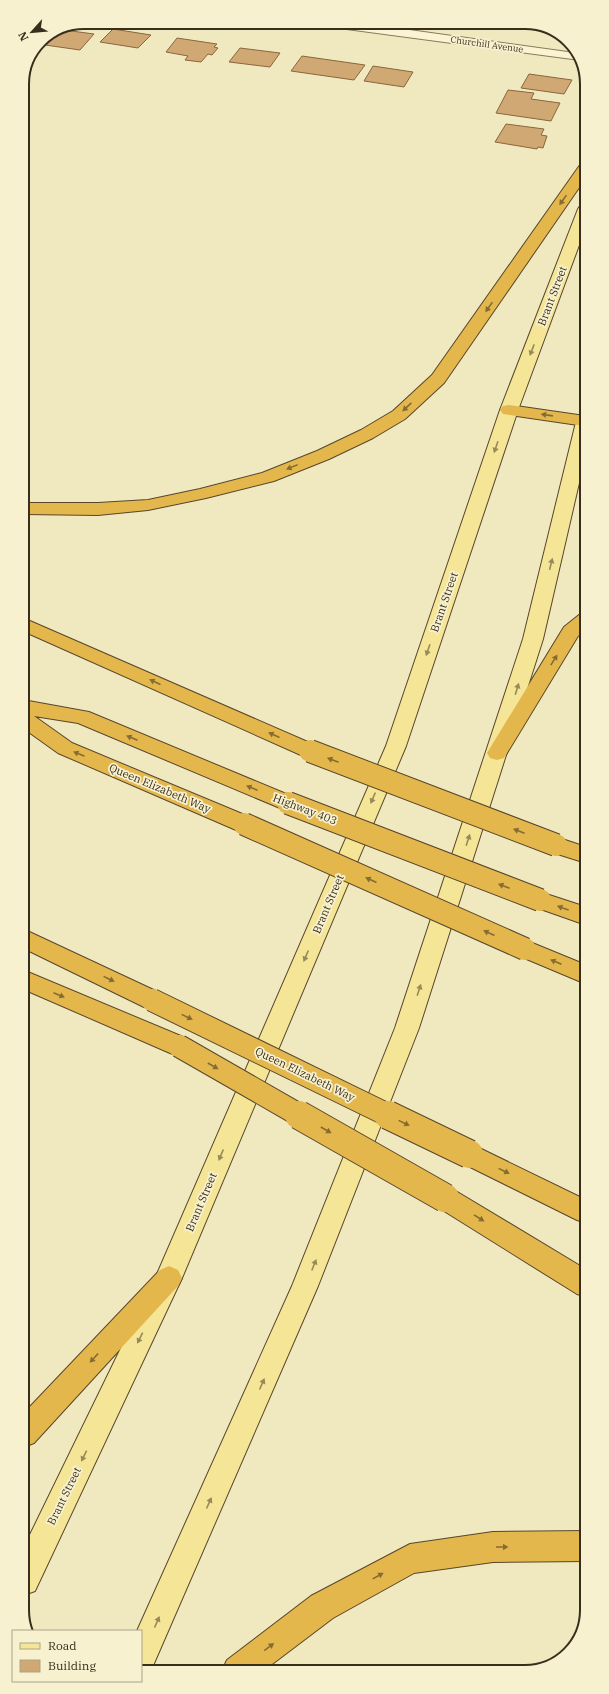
<svg xmlns="http://www.w3.org/2000/svg" width="609" height="1694" font-family="'IBM Plex Serif',serif">
<style>
.building{fill:#d0a874;stroke:#8a663c}
.lines{fill:none;stroke-linecap:round;stroke-linejoin:round}
.minor-casing{stroke:#8a7a57;stroke-width:2}
.major-casing{stroke:#57462c;stroke-width:2}
.highway-casing{stroke:#57462c;stroke-width:2}
.minor{fill:#faf4d4;fill-rule:evenodd}
.major{fill:#f5e596;fill-rule:evenodd}
.highway{fill:#e4b74c;fill-rule:evenodd}
.highway-bridge-far1-casing{stroke:#57462c;stroke-width:24;stroke-linecap:butt}
.highway-bridge-casing{stroke:#57462c;stroke-width:30;stroke-linecap:butt}
.highway-bridge-far1{stroke:#e4b74c;stroke-width:22}
.highway-bridge{stroke:#e4b74c;stroke-width:28}
.oneway{fill:#866c32}
.oneway2{fill:#978a59}
.labels{text-anchor:middle;dominant-baseline:central;stroke-width:3.5;stroke-linejoin:round;paint-order:stroke}
.far-street-label{font-size:9px;fill:#392e1c;stroke:#f7f1d0}
.street-label{font-size:11px;fill:#392e1c;stroke:#f7f1d0}
.rim{fill:none;stroke:#392e1c;stroke-width:2}
</style>
<rect width="100%" height="100%" fill="#f0e9c0"/>
<path class="building" d="M113 29 151 35 138 48 100 42Z
M64 30 94 34 80 50 38 44 40 40Z
M177 38 217 44 214 47 218 48 212 55 208 54 201 62 185 60 188 56 166 52Z
M240 48 280 53 270 67 229 62Z
M302 56 365 65 354 80 291 71Z
M373 66 413 72 404 87 364 81Z
M529 74 572 80 564 94 521 88Z
M508 90 534 93 531 99 560 103 551 121 496 113Z
M506 124 544 129 541 135 547 136 543 148 538 147 537 149 495 142Z"/>
<g class="lines">
<defs>
<path id="minor" d="M318 22H352L575 53 580 60 324 26 319 25Z"/>
<path id="major" d="M585 205V229L518 410 406 746 182 1278 35 1591 24 1595V1547L157 1274 386 746 500 410 578 209 580 206Z
M585 417V457L543 639 419 1028 318 1286 152 1668 141 1672V1631H137L292 1286 395 1028 523 639 576 422 579 418Z"/>
<path id="highway" d="M585 164V179L444 383 405 419 373 438 329 459 274 481 206 498 148 510 98 515 23 514V503H98L148 500 200 489 262 473 317 451 361 430 393 411 432 375 580 165Z
M509 405 585 416V426L503 414 500 410 503 406Z
M586 613V630L578 636 504 758 497 760 490 758 487 753 564 627 579 615Z
M23 618 317 746 320 751 317 756 310 758 303 756 23 631Z
M23 700 89 712 296 798 299 803 296 808 288 811 280 808 78 723 34 716 72 743 252 818 255 824 252 830 244 832 236 830 58 753 23 728Z
M556 837 586 847V863L548 851 545 845 548 839Z
M540 892 586 907V925L532 906 529 900 532 894Z
M23 929 160 993 164 1000 160 1007 152 1009 144 1007 23 948Z
M525 940 586 965V984L517 955 513 949 517 943Z
M23 970 188 1039 191 1046 188 1053 179 1056 170 1053 23 989Z
M469 1143 586 1200V1223L577 1220 460 1162 456 1154 460 1146Z
M445 1187 454 1190 587 1270V1297L577 1294 436 1206 432 1198 436 1190Z
M169 1266 178 1270 182 1278 178 1286 34 1443 24 1447V1413L160 1270Z
M587 1531V1561L493 1562 414 1573 333 1618 263 1671H222L227 1660 311 1596 410 1544 493 1532Z"/>
</defs>
<use href="#minor" class="minor-casing"/>
<use href="#major" class="major-casing"/>
<use href="#highway" class="highway-casing"/>
<use href="#minor" class="minor"/>
<use href="#major" class="major"/>
<use href="#highway" class="highway"/>
<defs>
<path id="highway-bridge-far1" d="M310 751 556 845
M288 803 540 900
M244 824 525 949
M152 1000 390 1116
M179 1046 301 1116"/>
<path id="highway-bridge" d="M299 1115 445 1198
M388 1115 469 1154"/>
</defs>
<use href="#highway-bridge-far1" class="highway-bridge-far1-casing"/>
<use href="#highway-bridge" class="highway-bridge-casing"/>
<use href="#highway-bridge-far1" class="highway-bridge-far1"/>
<use href="#highway-bridge" class="highway-bridge"/>
</g>
<defs><path id="oneway-solid" d="M-6-.8H1V-3.2L6.5 0L1 3.2V.8H-6Z"/></defs>
<g class="oneway">
<use href="#oneway-solid" transform="translate(563 200) rotate(125)"/>
<use href="#oneway-solid" transform="translate(489 307) rotate(125)"/>
<use href="#oneway-solid" transform="translate(407 407) rotate(137)"/>
<use href="#oneway-solid" transform="translate(547 415) rotate(-172)"/>
<use href="#oneway-solid" transform="translate(292 467) rotate(158)"/>
<use href="#oneway-solid" transform="translate(554 660) rotate(-58)"/>
<use href="#oneway-solid" transform="translate(155 682) rotate(-156)"/>
<use href="#oneway-solid" transform="translate(274 735) rotate(-156)"/>
<use href="#oneway-solid" transform="translate(132 738) rotate(-157)"/>
<use href="#oneway-solid" transform="translate(79 754) rotate(-157)"/>
<use href="#oneway-solid" transform="translate(333 760) rotate(-159)"/>
<use href="#oneway-solid" transform="translate(252 788) rotate(-157)"/>
<use href="#oneway-solid" transform="translate(519 831) rotate(-159)"/>
<use href="#oneway-solid" transform="translate(371 880) rotate(-156)"/>
<use href="#oneway-solid" transform="translate(504 886) rotate(-159)"/>
<use href="#oneway-solid" transform="translate(563 908) rotate(-160)"/>
<use href="#oneway-solid" transform="translate(489 933) rotate(-156)"/>
<use href="#oneway-solid" transform="translate(556 962) rotate(-157)"/>
<use href="#oneway-solid" transform="translate(109 979) rotate(26)"/>
<use href="#oneway-solid" transform="translate(59 995) rotate(23)"/>
<use href="#oneway-solid" transform="translate(187 1017) rotate(26)"/>
<use href="#oneway-solid" transform="translate(213 1066) rotate(30)"/>
<use href="#oneway-solid" transform="translate(404 1123) rotate(26)"/>
<use href="#oneway-solid" transform="translate(326 1130) rotate(30)"/>
<use href="#oneway-solid" transform="translate(504 1171) rotate(26)"/>
<use href="#oneway-solid" transform="translate(479 1218) rotate(32)"/>
<use href="#oneway-solid" transform="translate(94 1358) rotate(133)"/>
<use href="#oneway-solid" transform="translate(502 1547)"/>
<use href="#oneway-solid" transform="translate(378 1576) rotate(-29)"/>
<use href="#oneway-solid" transform="translate(269 1647) rotate(-37)"/>
</g>
<g class="oneway2">
<use href="#oneway-solid" transform="translate(532 350) rotate(111)"/>
<use href="#oneway-solid" transform="translate(496 447) rotate(109)"/>
<use href="#oneway-solid" transform="translate(551 564) rotate(-76)"/>
<use href="#oneway-solid" transform="translate(428 650) rotate(109)"/>
<use href="#oneway-solid" transform="translate(517 689) rotate(-73)"/>
<use href="#oneway-solid" transform="translate(373 798) rotate(113)"/>
<use href="#oneway-solid" transform="translate(468 840) rotate(-72)"/>
<use href="#oneway-solid" transform="translate(306 956) rotate(113)"/>
<use href="#oneway-solid" transform="translate(419 990) rotate(-72)"/>
<use href="#oneway-solid" transform="translate(221 1155) rotate(113)"/>
<use href="#oneway-solid" transform="translate(314 1265) rotate(-68)"/>
<use href="#oneway-solid" transform="translate(140 1338) rotate(116)"/>
<use href="#oneway-solid" transform="translate(262 1384) rotate(-66)"/>
<use href="#oneway-solid" transform="translate(84 1456) rotate(116)"/>
<use href="#oneway-solid" transform="translate(209 1503) rotate(-66)"/>
<use href="#oneway-solid" transform="translate(157 1622) rotate(-66)"/>
</g>
<g class="labels">
<g class="far-street-label">
<text transform="translate(487 44) rotate(8)">Churchill Avenue</text>
</g>
<g class="street-label">
<text transform="translate(552 296) rotate(-69)">Brant Street</text>
<text transform="translate(444 602) rotate(-71)">Brant Street</text>
<text transform="translate(160 788) rotate(23)">Queen Elizabeth Way</text>
<text transform="translate(305 809) rotate(21)">Highway 403</text>
<text transform="translate(328 904) rotate(-67)">Brant Street</text>
<text transform="translate(305 1074) rotate(26)">Queen Elizabeth Way</text>
<text transform="translate(201 1202) rotate(-67)">Brant Street</text>
<text transform="translate(64 1496) rotate(-64)">Brant Street</text>
</g>
</g>
<path d="M0 0H609V1694H0ZM84 29H525A55 55 0 0 1 580 84V1610A55 55 0 0 1 525 1665H84A55 55 0 0 1 29 1610V84A55 55 0 0 1 84 29Z" fill="#f7f1d0" fill-rule="evenodd"/>
<path class="rim" d="M84 29H525A55 55 0 0 1 580 84V1610A55 55 0 0 1 525 1665H84A55 55 0 0 1 29 1610V84A55 55 0 0 1 84 29Z"/>
<rect x="12" y="1630" width="130" height="52" fill="#f7f1d0" stroke="#aba388"/>
<rect x="20" y="1643" width="20" height="6" fill="#f5e596" stroke="#aba388"/>
<text x="48" y="1650" font-size="12" fill="#392e1c">Road</text>
<rect x="20" y="1660" width="20" height="12" fill="#d0a874" stroke="#aba388"/>
<text x="48" y="1670" font-size="12" fill="#392e1c">Building</text>
<g transform="translate(32 32) rotate(243)" stroke="#f7f1d0" stroke-width="3" paint-order="stroke">
<path d="M0-3L7 15L0 10L-7 15Z" fill="#392e1c"/>
<text y="-6" font-size="11" font-weight="bold" text-anchor="middle" fill="#392e1c">N</text>
</g>
</svg>
